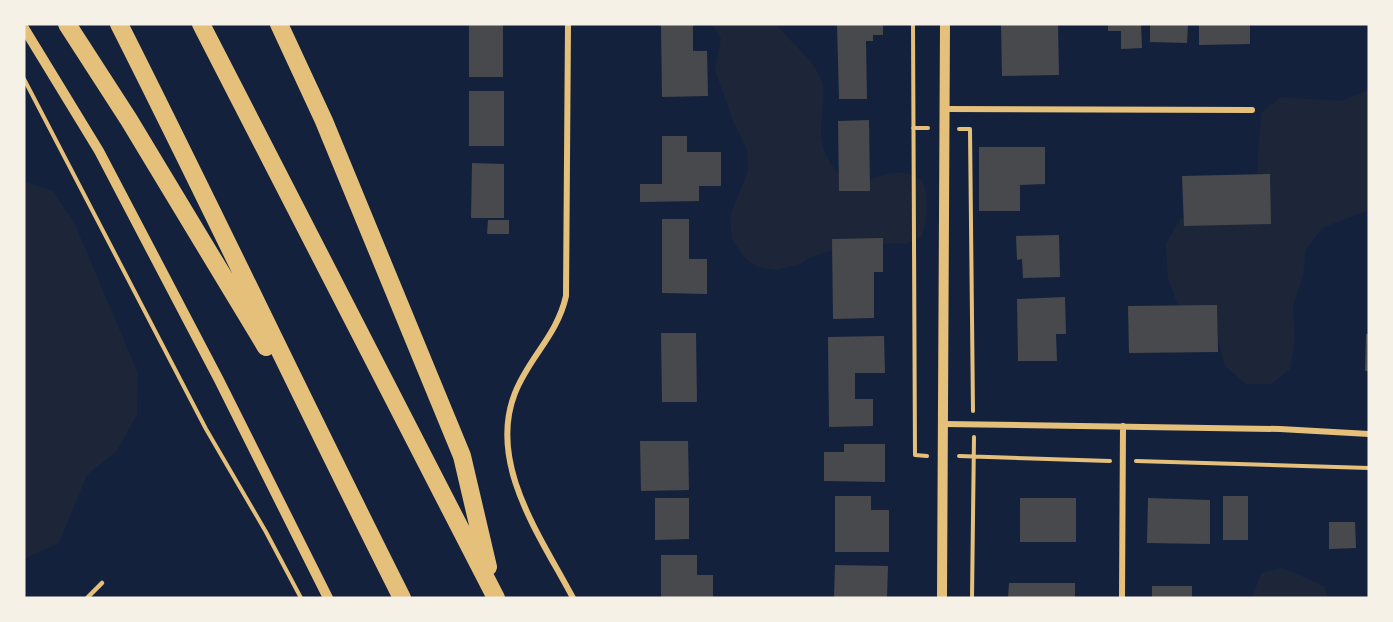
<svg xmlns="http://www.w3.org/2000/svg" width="1393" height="622" font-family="'Libre Baskerville',serif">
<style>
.green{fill:#1d2539}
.building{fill:#48494c}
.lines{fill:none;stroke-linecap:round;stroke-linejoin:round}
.path{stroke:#e5c07b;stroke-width:4}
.service{stroke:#e5c07b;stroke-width:4.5}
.minor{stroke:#e5c07b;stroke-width:6}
.tertiary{stroke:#e5c07b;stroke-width:10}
.motorway{stroke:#e5c07b;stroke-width:18}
</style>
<rect width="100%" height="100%" fill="#14213d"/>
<path class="green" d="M712 24H778L779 27C792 44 811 57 820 77 829 95 818 121 822 141 824 158 837 172 847 185 866 183 885 171 904 173 910 173 917 178 922 180 929 199 928 217 922 236L906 244 894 243 840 248 810 257 800 264 776 270 757 267 743 256 732 239 730 216 748 171 747 150 733 121 715 70 721 39Z
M1369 90V210L1322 228 1306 250 1303 276 1293 307 1295 341 1290 369 1272 384H1246L1225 366 1218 341 1207 323 1179 309 1168 278 1166 244 1180 219 1205 208 1258 192V152L1262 112 1281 97 1341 101Z
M25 182 53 191 74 222 138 373 137 415 116 452 87 475 59 543 24 559Z
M1283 568 1324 586 1328 598H1252L1261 573Z"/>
<path class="building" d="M469 24H503V77H469Z
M693 24V51H707L708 96 662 97 661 25Z
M837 24H883V35H873V41H866L867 99H839Z
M1001 24H1058L1059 75 1002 76Z
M1108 24H1141L1142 48 1121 49V31H1108Z
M1150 24H1188L1187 43 1150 42Z
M1199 24H1250V44L1199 45Z
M469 91H504V146H469Z
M869 120 870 191H839L838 121Z
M662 136H687V152H721V186H699V201L640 202V184H662Z
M979 147H1045V184L1020 185V211H979Z
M472 163 504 164V218H471Z
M1270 174 1271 224 1184 226 1182 176Z
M662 219H689V259H707V294L662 293Z
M488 220H509V234H487Z
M1059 235 1060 277 1023 278 1022 259 1017 260 1016 236Z
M883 238V272H874V318L833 319 832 239Z
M1065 297 1066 334H1056L1057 361H1018L1017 299Z
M1217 305 1218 352 1129 353 1128 306Z
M661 333H696L697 402H662Z
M1366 334H1369V371H1365Z
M884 336 885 373H855V399H873V426L829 427 828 337Z
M640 441H688L689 490 641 491Z
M844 444H885V482L824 481V452H844Z
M835 496H871V510H889V552H835Z
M1223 496H1248V540H1223Z
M655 498H689V539L655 540Z
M1020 498H1076V542H1020Z
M1148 498 1210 500V544L1147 543Z
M1329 522H1355L1356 548 1329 549Z
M661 555H697V575H713V598H661Z
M835 565 888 566 887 598H834Z
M1009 583H1075V598H1008Z
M1152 586H1192V598H1152Z"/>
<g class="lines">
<path class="path" d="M913 24 915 455 927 456
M24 79 206 429 266 532 301 598
M913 128H928
M959 129H970L973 411
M959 456 1110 461
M1136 461 1369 468
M972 598 974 437"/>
<path class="service" d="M87 598 102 583"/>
<path class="minor" d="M568 24 566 296C557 336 529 357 515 393 487 464 541 537 573 598
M945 109 1252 110
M944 424 1280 429 1369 434
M1122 598 1123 426"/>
<path class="tertiary" d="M24 28 99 151 219 380 328 598
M942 598 945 24"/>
<path class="motorway" d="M67 24 129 120 266 347
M119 24C215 214 306 408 402 598
M201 24 496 598
M279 24 324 121 462 456 488 567"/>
</g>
<rect width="1393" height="622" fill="none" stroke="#f6f1e7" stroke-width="51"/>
</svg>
